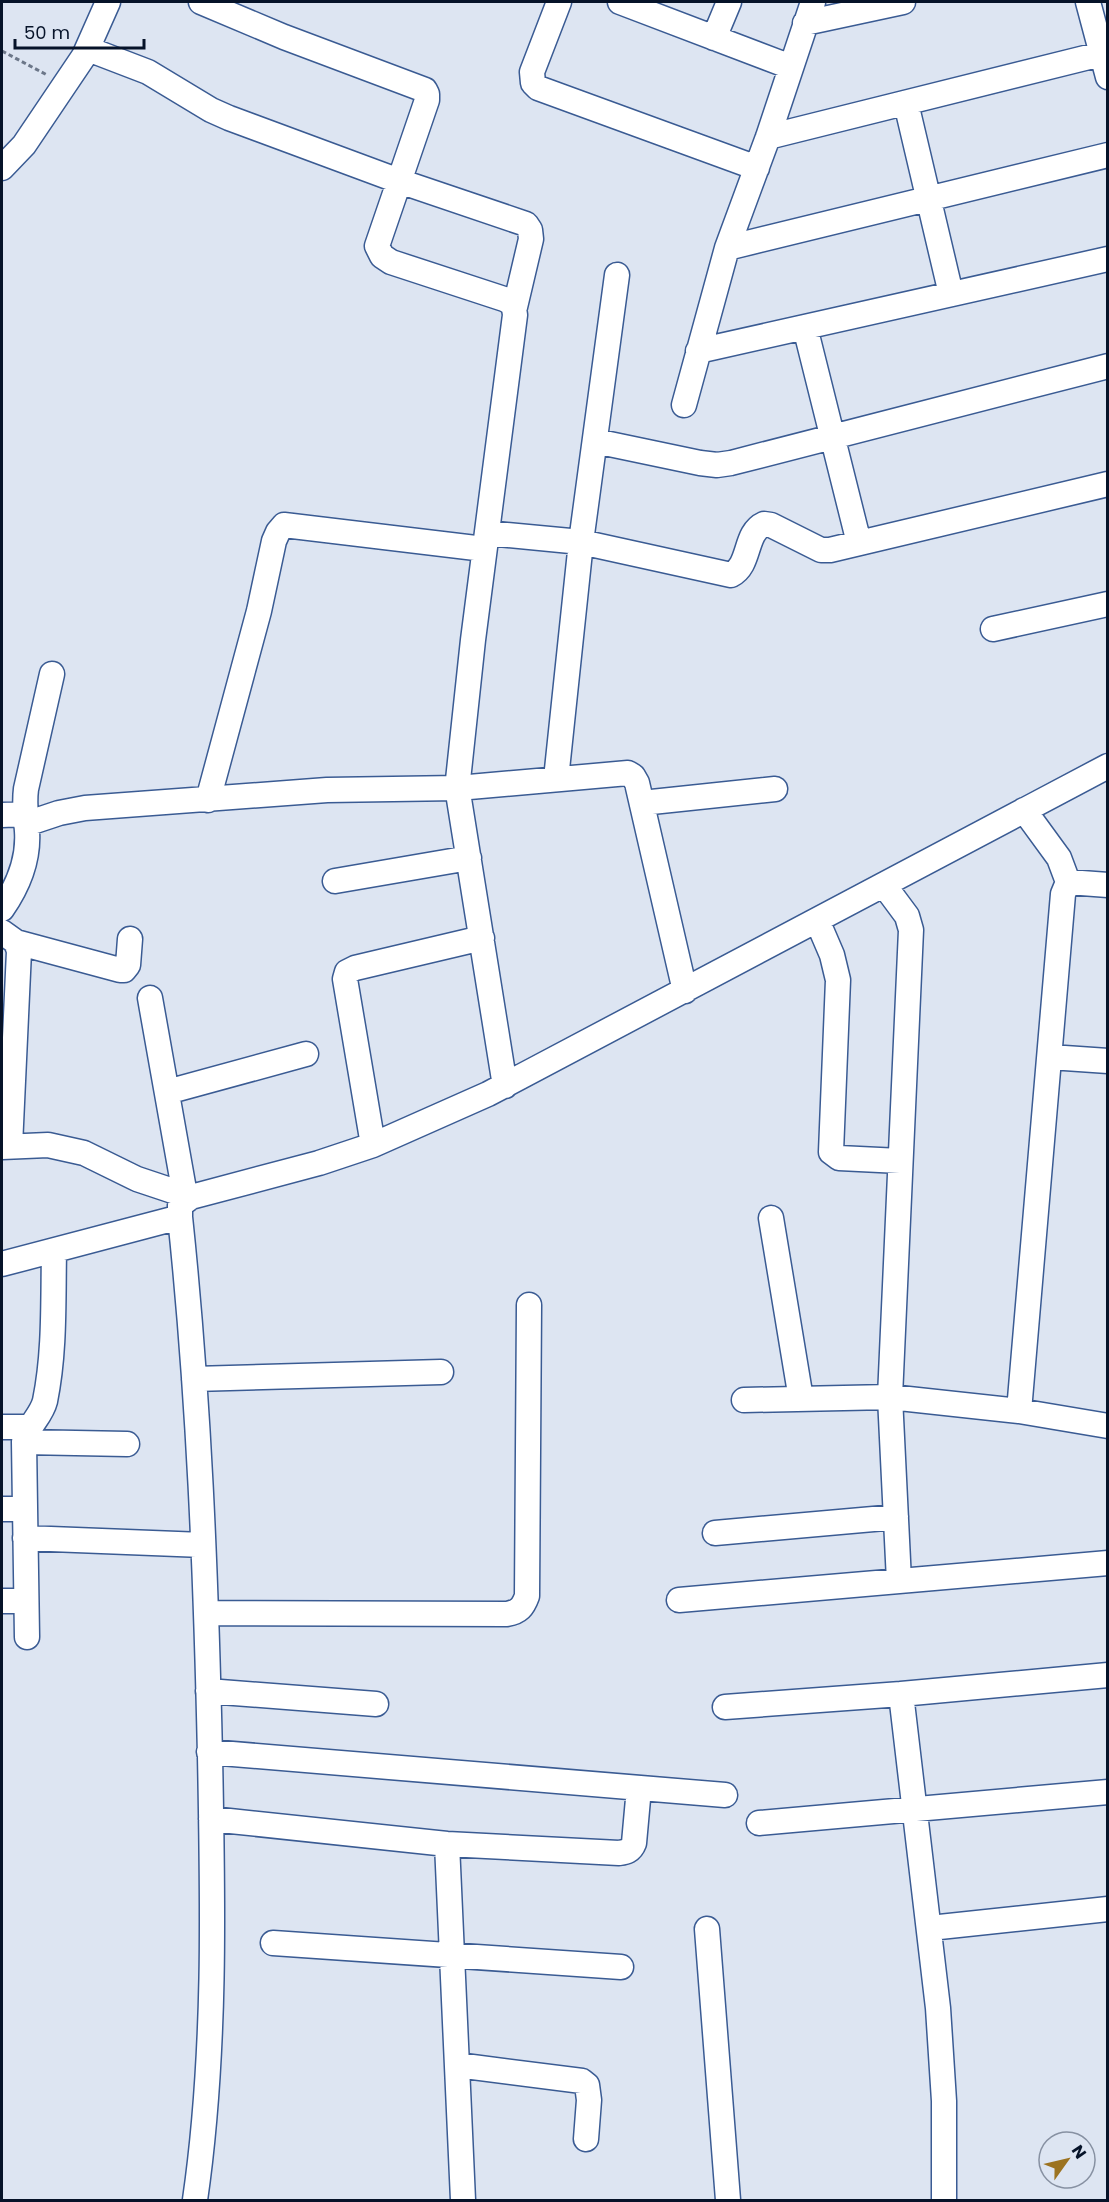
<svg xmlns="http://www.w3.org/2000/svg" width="1109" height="2202" font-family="Poppins,sans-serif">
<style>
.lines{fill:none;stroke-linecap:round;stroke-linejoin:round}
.minor-casing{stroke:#3a5b93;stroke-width:27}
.path{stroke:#6c7789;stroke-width:3;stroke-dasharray:4.5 3;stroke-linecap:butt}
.minor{stroke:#fff;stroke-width:24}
</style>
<rect width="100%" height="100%" fill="#dde5f2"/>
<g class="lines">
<defs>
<path id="minor" d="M201 2 284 37 425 90 427 94V100L377 246 382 256 391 262 504 299C513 303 514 306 515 315L473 640 458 780 459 799 505 1086
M559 2 532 72 533 83 538 88 757 168
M620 2 791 67
M1088 2 1108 77
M805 23 903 2
M714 38 729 2
M88 49 148 72 211 110 229 118 399 181 526 224 530 230 531 239 515 307
M906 103 951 294
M768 137 1101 54
M2 168 24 145 84 56 108 2
M727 248 1108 155
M805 327 859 543
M698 351 1108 259
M684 405 727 248 768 137 813 2
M595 441 700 463 717 465 731 463 1108 366
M487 533 581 542 731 575C751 565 744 533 764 524L771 525 821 550H830L1108 484
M993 629 1108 604
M556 779 581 542 617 275
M208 800 259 611 274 541 278 532 284 525 484 549
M642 803 775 789
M1024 810 1059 858 1068 882
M2 815 25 814
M26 824 59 813 85 808 327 790 458 788 628 773 633 776 637 783 685 991
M335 881 469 858
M884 885 907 916 911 930 890 1397 899 1581
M2 909C18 886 29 860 27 831 26 817 24 804 26 789L52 674
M817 920 832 955 838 980 831 1152 839 1158 900 1161
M2 932 16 942 19 951 10 1146
M16 942 120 970H124L128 965 130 939
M150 998 185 1195
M1050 1057 1108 1061
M167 1092 306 1054
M373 1145 345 979 347 972 355 968 482 938
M2 1147 48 1145 84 1153 137 1179 191 1197
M771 1218 801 1399
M2 1264 180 1217
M194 1379 441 1372
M744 1400 890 1397 1019 1411 1108 1426
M1019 1411 1063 894 1068 882 1108 885
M2 1427H29
M24 1442 127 1444
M2 1509H25
M715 1533 896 1517
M25 1538 203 1545
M679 1600 1108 1563
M2 1601H26
M207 1613 507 1614C519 1612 523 1607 527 1596L529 1305
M27 1637 24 1442C27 1426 41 1417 45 1401 55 1352 53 1301 54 1251
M208 1691 376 1704
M901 1694 1108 1675
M725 1707 901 1694 938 2008 944 2101V2200
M209 1752 725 1795
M211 1819 447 1844 619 1853C626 1852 631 1851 634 1843L639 1788
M759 1823 1108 1792
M447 1844 463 2200
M930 1928 1108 1909
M707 1929 728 2200
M273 1943 621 1967
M457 2065 582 2081 587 2085 589 2100 586 2139
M195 2200C216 2055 213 1903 210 1756 206 1576 199 1396 180 1217V1205L191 1197 319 1163 373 1145 488 1094 1108 766"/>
</defs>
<use href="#minor" class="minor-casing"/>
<path class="path" d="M2 51 47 75"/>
<use href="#minor" class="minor"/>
</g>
<rect width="1109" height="2202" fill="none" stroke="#061329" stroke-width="6"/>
<g transform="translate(1067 2160) rotate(56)"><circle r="28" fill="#dde5f2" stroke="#8791a2" stroke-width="1.5"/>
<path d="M0-4.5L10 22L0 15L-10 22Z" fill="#9c7320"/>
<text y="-9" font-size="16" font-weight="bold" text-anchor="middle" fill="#061329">N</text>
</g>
<path d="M15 39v9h129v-9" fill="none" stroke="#061329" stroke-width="3"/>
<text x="24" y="39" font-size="18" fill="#061329" stroke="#dde5f2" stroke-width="4.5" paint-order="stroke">50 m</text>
</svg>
